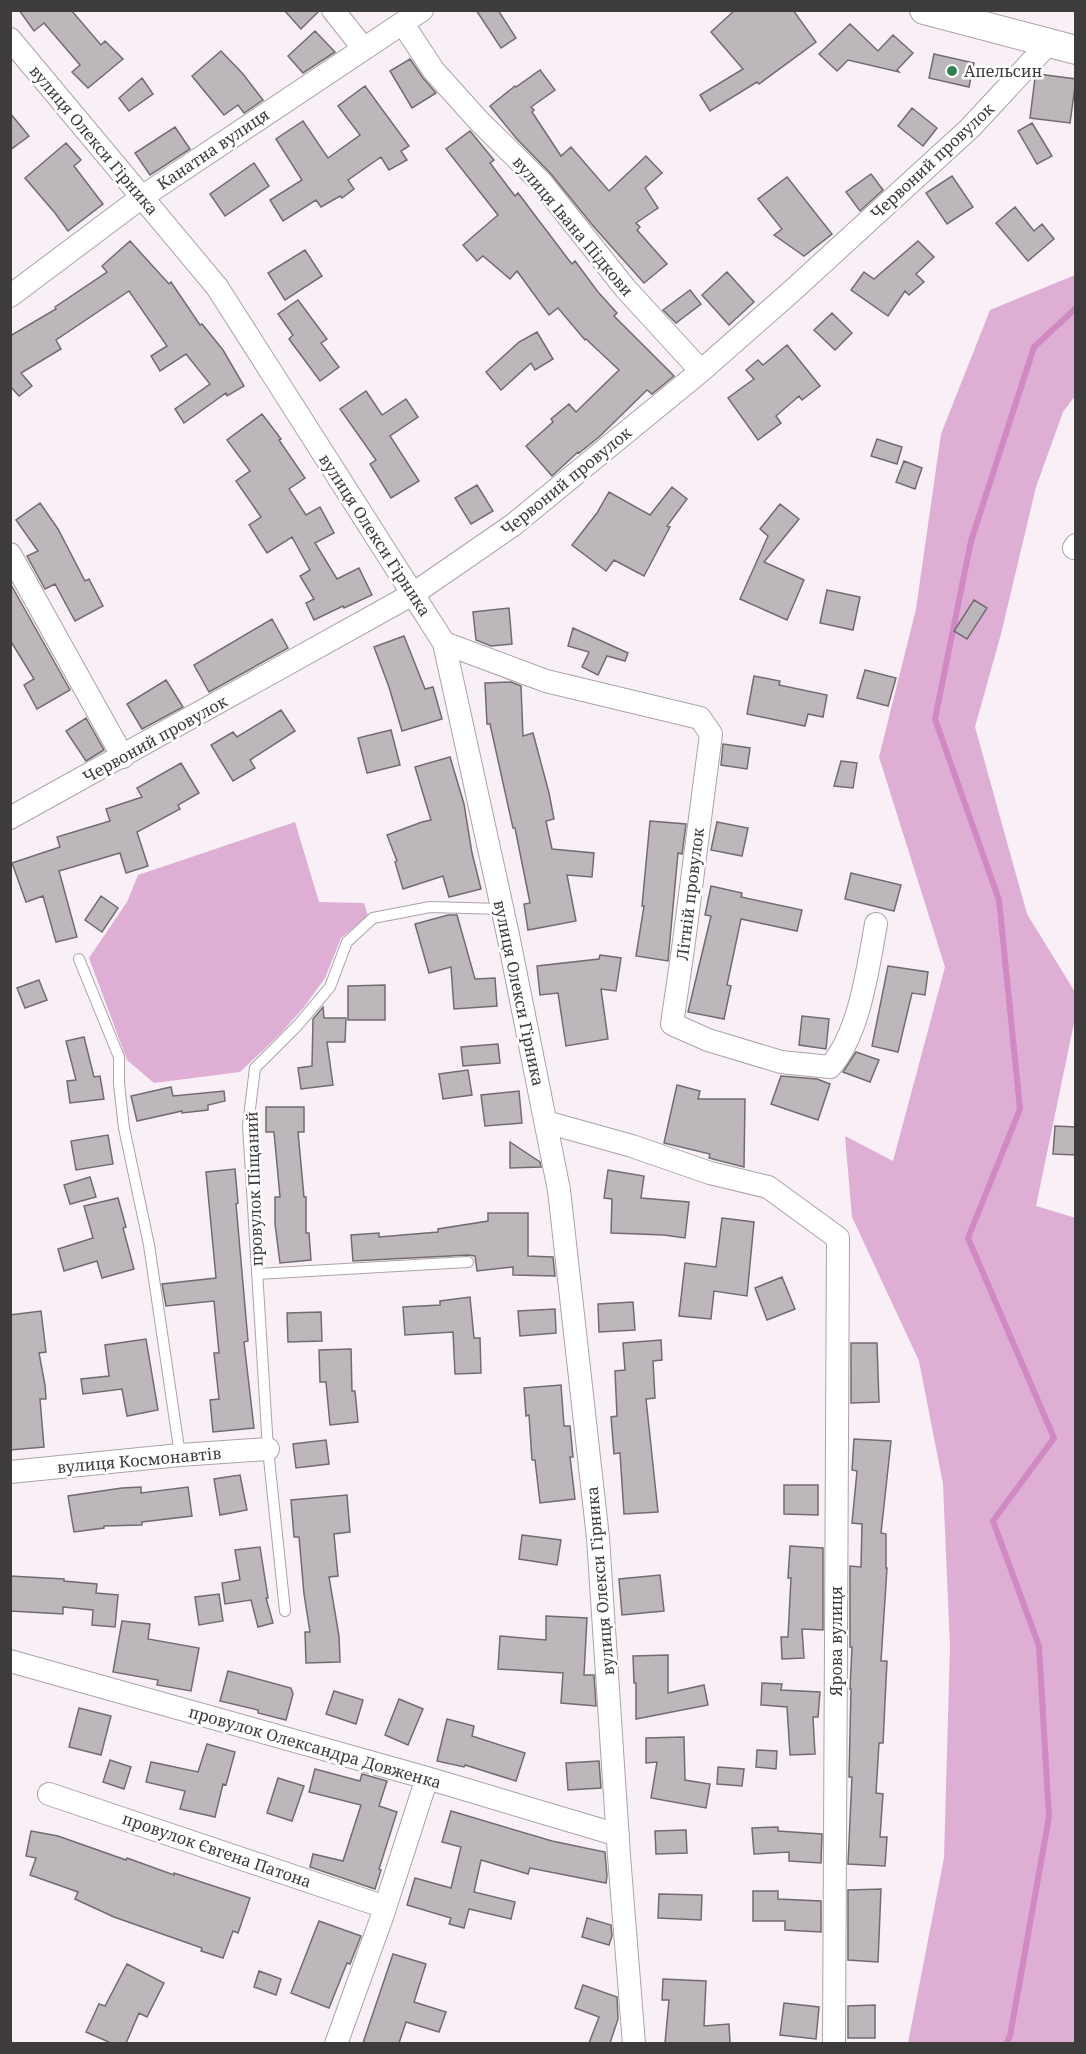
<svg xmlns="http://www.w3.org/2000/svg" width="1086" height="2054" font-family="'Noto Serif',serif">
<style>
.green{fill:#dfaed5}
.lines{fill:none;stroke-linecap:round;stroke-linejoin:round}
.stream{stroke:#d089c3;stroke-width:6}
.building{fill:#bdb6bb;stroke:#726c71;stroke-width:1.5}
.service-casing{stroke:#aaa3a9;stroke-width:12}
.minor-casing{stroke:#aaa3a9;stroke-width:24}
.tertiary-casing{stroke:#aaa3a9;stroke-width:30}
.service{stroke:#fff;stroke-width:10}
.minor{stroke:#fff;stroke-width:22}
.tertiary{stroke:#fff;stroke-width:28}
.poi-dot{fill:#318050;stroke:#fff;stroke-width:2}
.labels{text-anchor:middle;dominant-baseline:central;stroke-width:5;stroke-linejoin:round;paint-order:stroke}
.poi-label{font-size:16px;fill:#3e3b3d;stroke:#fff;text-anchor:start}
.street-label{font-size:16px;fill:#3e3b3d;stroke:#fff}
</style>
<rect width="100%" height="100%" fill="#f8f0f6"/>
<path class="green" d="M1075 275V396L1063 412 1036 487 1001 634 975 727 1027 914 1075 992V1018L1036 1206 1076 1218 1075 2043H908L944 1858 950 1647 943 1484 919 1361 852 1217 845 1136 893 1161 945 967 879 757 916 609 941 434 990 310Z
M295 822 319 902 364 903 368 916 341 938 325 978 304 1007 281 1033 240 1072 154 1083 127 1060 89 958 127 902 138 875Z"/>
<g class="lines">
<path class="stream" d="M1006 2044 1010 2036 1049 1817 1039 1646 993 1521 1054 1438 968 1238 1020 1109 999 900 935 719 971 541 1034 347 1076 308"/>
</g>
<path class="building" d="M19 10H71L101 45 105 41 123 59 88 88 72 72 80 65 44 23 34 31Z
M284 10H320L301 29Z
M476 10H498L516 38 501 48Z
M735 10H793L816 42 759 84 757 82 710 111 700 95 743 69 711 32Z
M850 24 878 51 893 35 913 53 897 70 899 72 848 60 837 71 819 54Z
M315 31 335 52 303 73 288 56Z
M221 51 243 74 263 100 244 113 238 105 224 115 192 76Z
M934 54 974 63 969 87 929 78Z
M410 59 423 78 436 93 412 108 390 71Z
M540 70 555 90 531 107 534 110 532 112 561 156 571 147 609 191 646 156 662 173 645 188 658 208 636 223 640 227 637 230 667 264 644 283 594 227 551 174 516 138 490 106 515 86 516 87Z
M1038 74 1076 79 1070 123 1030 118 1035 78Z
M142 78 153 94 129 111 119 98Z
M365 86 409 146 401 151 407 160 389 170 381 157 348 180 354 189 342 198 340 196 321 207 316 200 283 221 270 200 302 180 276 139 303 121 328 158 360 135 338 106Z
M912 108 937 128 923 146 898 126Z
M10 113 29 136 10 150Z
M1032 123 1052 156 1037 164 1018 131Z
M175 127 190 149 150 175 135 153Z
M470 131 494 160 490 163 515 196 518 193 568 259 572 264 575 261 598 292 617 313 614 316 674 376 652 394 647 390 599 437 579 453 578 452 552 476 526 446 553 422 551 419 569 404 576 412 619 370 586 339 585 340 558 308 549 315 517 271 510 279 483 256 477 261 463 245 498 215 446 149Z
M66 143 81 160 74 166 103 204 68 231 55 213 25 178Z
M254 163 269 186 225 216 210 194Z
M871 174 883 190 860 211 846 192Z
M952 176 973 207 947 224 926 193Z
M787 177 832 234 804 256 774 235 782 229 758 199Z
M1015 207 1034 231 1042 224 1054 239 1028 261 996 223Z
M130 241 169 284 171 282 200 325 202 324 223 350 244 386 227 396 226 393 184 423 175 409 210 384 186 354 160 371 151 356 167 346 129 291 56 340 61 349 21 373 32 386 19 396 10 386V336L56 309 55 307 107 272 102 266Z
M918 241 934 257 916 274 924 282 909 295 905 291 888 316 851 290 864 272 874 279Z
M305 250 322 276 285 300 268 273Z
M727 272 754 302 729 325 702 295Z
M690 290 701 304 676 323 663 310Z
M298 300 327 339 321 343 339 367 320 381 289 339 293 335 278 314Z
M832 313 852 333 835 350 814 330Z
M537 332 553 359 535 370 531 363 501 390 486 372 519 342Z
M787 345 820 386 802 400 799 396 776 416 781 423 758 440 728 398 754 379 746 370 758 360 763 365Z
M366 391 382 415 406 399 418 417 390 436 419 481 391 498 370 464 376 460 340 409Z
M262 414 281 439 279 440 305 478 289 489 306 515 320 507 334 533 315 543 337 579 359 568 372 595 344 608 343 606 314 620 306 603 314 599 300 576 310 570 292 537 267 553 249 525 261 517 236 481 250 471 227 440Z
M877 439 902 447 897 464 871 456Z
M904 461 922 468 915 489 896 482Z
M477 485 493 511 471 524 455 498Z
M672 487 687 499 667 526 670 527 644 576 614 560 606 571 572 545 597 513 609 492 650 515Z
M40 503 58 529 85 581 89 579 103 606 75 621 55 584 45 589 27 556 38 551 16 520Z
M780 504 799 519 764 562 804 580 787 620 740 599 768 536 760 529Z
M10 583 70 690 37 709 24 685 34 679 10 640Z
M827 590 860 597 853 630 820 623Z
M974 600 987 608 967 639 954 631Z
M509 608 512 644 491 646 476 640 473 612Z
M272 619 288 648 209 692 194 665Z
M573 628 628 653 625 661 607 656 598 675 582 667 589 652 568 646Z
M404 636 425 689 433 687 442 719 402 731 389 687 374 647Z
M865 670 896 678 888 706 857 698Z
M754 676 780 681 779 685 827 695 823 717 808 714 805 726 747 714Z
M166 680 183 707 142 729 127 704Z
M511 682 521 686 523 736 533 733 549 793 554 819 546 821 552 849 594 853 592 877 567 875 576 921 528 930 524 904 530 903 515 828H513L490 724H487L485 683Z
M281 710 295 731 250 760 255 768 233 781 211 745 233 732 237 737Z
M86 718 104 750 86 761 66 731Z
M391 730 400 765 367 773 358 738Z
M723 744 750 748 747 769 721 765Z
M450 757 464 804 472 853 481 889 449 897 443 876 403 889 395 862 397 861 387 835 422 822 431 820 415 767Z
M841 761 857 763 853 788 834 786Z
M181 763 199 793 178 805 180 809 137 832 148 866 126 873 120 853 59 871 77 937 56 942 43 896 26 902 12 863 60 847 57 837 110 821 106 809 142 797 137 788Z
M650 821 686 824 682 854 678 853 668 961 636 956 644 906H642Z
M717 822 748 828 742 856 711 850Z
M851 873 901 885 894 911 845 899Z
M711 886 742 893 741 897 802 910 797 931 741 919 727 985 731 986 724 1019 688 1012 711 916 705 915Z
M101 896 118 908 102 932 85 920Z
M448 915H457L475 979 495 978 497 1006 454 1009 451 967 429 973 415 924Z
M600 955 621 958 616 991 601 989 608 1039 566 1046 558 993 540 995 537 966 599 959Z
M888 966 928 972 925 995 912 993 898 1052 872 1046Z
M39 980 47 1000 25 1008 17 988Z
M385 985V1020H348V986Z
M323 1007 324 1018H346L345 1042H327L333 1085 301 1089 298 1068 312 1066 313 1019Z
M802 1016 829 1019 826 1049 799 1045Z
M84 1037 94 1077 100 1076 104 1099 70 1103 67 1081 76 1080 66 1041Z
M498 1044 500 1063 463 1066 461 1047Z
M856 1052 879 1060 870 1082 843 1072Z
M468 1070 472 1095 443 1099 439 1074Z
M781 1076 817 1079 830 1084 818 1120 771 1104Z
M677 1085 700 1091 698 1099H745L744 1167 709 1158 710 1154 664 1143Z
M171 1087 173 1096 224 1091 225 1101 208 1105V1110L182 1113V1111L137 1121 131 1096Z
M519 1091 522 1123 485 1126 481 1095Z
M266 1107H304V1132H298L304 1197H306V1233H309L311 1260 280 1263 275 1224V1197H280L274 1132H266Z
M1055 1126 1076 1127V1155L1053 1154Z
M108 1135 113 1164 76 1170 71 1141Z
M510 1142 540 1162 541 1167 510 1168Z
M235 1169 238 1203 236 1204 248 1341 244 1342 254 1428 213 1432 210 1400 219 1399 214 1353H219L214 1301 166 1306 162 1284 216 1278 206 1172Z
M608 1170 644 1176 641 1198 689 1202 685 1238 664 1235 611 1233 612 1199 604 1198Z
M90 1177 96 1197 70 1204 64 1185Z
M118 1198 126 1227 123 1228 134 1269 102 1278 97 1261 64 1271 58 1249 93 1238 84 1206Z
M488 1213H528V1256L553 1257 555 1276 513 1275V1267L477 1271 475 1256 468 1255 353 1261 351 1235 379 1233V1237L438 1232V1229L488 1221Z
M722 1218 754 1222 747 1296 714 1291 711 1319 679 1316 685 1263 716 1267Z
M782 1277 795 1309 767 1320 755 1288Z
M470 1297 474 1338H480L481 1373 455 1374 453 1332 405 1335 403 1307 440 1305V1301Z
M633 1302 635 1330 599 1332 598 1304Z
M555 1309 556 1333 520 1336 518 1311Z
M41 1311 46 1352 39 1353 45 1385 46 1399H40L44 1447 10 1450V1315Z
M321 1312 322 1341 288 1342 287 1313Z
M146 1339 158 1410 127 1416 122 1389 83 1394 81 1379 109 1376 105 1345Z
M661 1340 662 1360 653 1361 655 1398 646 1399 658 1512 624 1514 620 1453 614 1454 611 1417 617 1416 615 1371 625 1370 623 1343Z
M851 1343H877L879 1402 851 1403Z
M351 1349 352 1391H355L358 1422 330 1425 326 1382H320L319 1350Z
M561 1385 564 1426H570L573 1457H570L575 1499 540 1503 535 1460H532L529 1415 526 1416 524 1388Z
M854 1439 891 1441 881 1533 886 1534V1568H887L881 1661H887L883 1743H879L876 1793 883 1794 880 1837H887L885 1866 848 1864 852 1777H849L851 1689H850L852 1647H850V1566L861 1567 862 1524 852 1523 857 1471 852 1470Z
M326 1440 329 1464 296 1468 293 1444Z
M240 1475 247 1510 220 1515 214 1479Z
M784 1485H818V1515L784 1514Z
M141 1487V1493L188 1487 192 1516 142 1522V1525L104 1526V1528L74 1532 68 1496 122 1488Z
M347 1495 350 1532 334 1534 338 1576 329 1577 339 1636 340 1662 306 1663 305 1632H310L304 1594 299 1537H294L291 1500Z
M522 1535 561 1540 557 1565 519 1559Z
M790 1546 823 1548V1630L802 1629 804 1658 782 1659 781 1637H788L791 1578H788Z
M260 1547 268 1598H266L273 1623 258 1627 251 1600 225 1604 222 1583 240 1580 235 1550Z
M660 1575 664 1611 622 1615 619 1579Z
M10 1576 64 1579V1581L97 1584 96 1593 118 1595 115 1627 92 1625 93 1610 63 1607V1614L10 1611Z
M219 1594 223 1621 199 1625 195 1597Z
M546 1616 587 1618 584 1675H594L596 1706 561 1703 563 1673 498 1669 500 1636 546 1640Z
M122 1621 150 1624 148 1639 199 1648 191 1691 157 1685 158 1680 113 1672Z
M668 1655V1693L704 1685 708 1705 636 1719V1683H634L633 1656Z
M228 1671 291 1688 293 1694 286 1720 258 1713V1710L220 1701Z
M762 1683 782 1684 781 1690 820 1692 818 1717H813L815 1754 790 1755 787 1707 761 1705Z
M334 1691 363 1700 356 1724 326 1714Z
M399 1699 423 1709 408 1745 385 1735Z
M79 1708 111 1716 101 1755 69 1747Z
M447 1719 474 1726 472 1736 525 1753 516 1781 465 1765 464 1767 437 1761Z
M684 1737 685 1780 710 1784 706 1808 651 1798 657 1762 646 1763V1738Z
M207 1744 235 1752 226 1785 223 1784 215 1817 180 1809 185 1791 146 1782 151 1762 198 1772Z
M757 1750 777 1751 776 1769 756 1767Z
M110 1760 131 1767 124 1789 103 1782Z
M599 1761 601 1788 568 1790 566 1763Z
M718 1767 744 1769 742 1786 717 1784Z
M315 1769 360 1781 362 1774 387 1781 379 1806 397 1812 379 1869 381 1870 375 1889 310 1867 313 1854 343 1861 361 1805 309 1792Z
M278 1778 304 1786 292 1821 267 1813Z
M451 1811 552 1841 605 1852 607 1876 606 1883 530 1868 528 1874 481 1860 474 1892 515 1902 511 1919 469 1909 464 1928 449 1924 451 1918 407 1905 415 1878 451 1888 461 1847 442 1842Z
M778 1827V1831L822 1834 821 1863 789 1861V1852L754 1854 752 1828Z
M686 1830 687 1853 656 1854 655 1831Z
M31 1831 58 1836 126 1860 127 1858 174 1875V1873L250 1898 238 1933 233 1931 223 1958 201 1951 202 1948 114 1917 75 1899 78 1892 30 1875 36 1858 26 1856Z
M881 1889 878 1962 848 1960V1890Z
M753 1891H778V1899L821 1901V1932L785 1930V1921H753Z
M659 1894 702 1895 701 1920 658 1918Z
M587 1918 611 1925 612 1936 609 1945 582 1937Z
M319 1921 361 1936 350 1964 347 1963 329 2008 291 1993Z
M393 1954 426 1964 414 2002 446 2012 439 2032 406 2022 399 2043H363Z
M127 1964 164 1983 147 2017 139 2013 126 2043H111L86 2032 99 2004 105 2006Z
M259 1971 281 1979 276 1995 254 1987Z
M663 1979 706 1981 704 2026 729 2024 730 2043H665L669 2000H662Z
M583 1985 617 1997 618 2019 610 2043H589L599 2017 575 2008Z
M784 2003 819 2007 816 2039 780 2035Z
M875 2005V2038H848V2006Z"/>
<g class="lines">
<defs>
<path id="service" d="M79 959 119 1057V1084L124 1128 149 1245 180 1455
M257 1274 468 1262
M285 1611 268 1449 248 1125 255 1068 298 1025 330 987 347 942 373 918 430 907 502 909"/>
<path id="minor" d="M333 10 364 49
M403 24 434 71 479 121 541 182 625 288 701 371
M10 39 217 287 444 643 508 935 559 1190 598 1538 619 1856 634 2044
M10 296 142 197 422 10
M1074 548 1076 545
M10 554 123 757
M444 643 546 681 700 718 711 734 683 949 672 1024 708 1040 781 1062 830 1067C860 1033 868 967 876 924
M10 818 413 594 513 525 701 371 793 290 970 128 1048 44
M546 1122 632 1146 710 1173 768 1187 838 1238 834 2044
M10 1472 180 1455 268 1449
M10 1661 427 1778 618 1835
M49 1794 385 1907
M336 2044 382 1917 427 1778"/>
<path id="tertiary" d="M924 10 1076 50"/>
</defs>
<use href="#service" class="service-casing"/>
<use href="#minor" class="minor-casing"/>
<use href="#tertiary" class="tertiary-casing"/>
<use href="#service" class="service"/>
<use href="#minor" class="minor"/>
<use href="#tertiary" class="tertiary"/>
</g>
<circle class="poi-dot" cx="952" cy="71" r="6"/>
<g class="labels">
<g class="poi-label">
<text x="964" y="71">Апельсин</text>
</g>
<g class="street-label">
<text transform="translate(94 140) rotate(50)">вулиця Олекси Гірника</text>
<text transform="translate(213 149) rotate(-34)">Канатна вулиця</text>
<text transform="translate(932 161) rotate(-43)">Червоний провулок</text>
<text transform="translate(573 226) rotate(50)">вулиця Івана Підкови</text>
<text transform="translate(566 481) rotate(-39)">Червоний провулок</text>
<text transform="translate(375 535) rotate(57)">вулиця Олекси Гірника</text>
<text transform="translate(155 739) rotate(-29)">Червоний провулок</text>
<text transform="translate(690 894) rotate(-83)">Літній провулок</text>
<text transform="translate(519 993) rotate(78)">вулиця Олекси Гірника</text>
<text transform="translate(254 1189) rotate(-92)">провулок Піщаний</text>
<text transform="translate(139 1460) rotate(-5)">вулиця Космонавтів</text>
<text transform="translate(600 1581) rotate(-95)">вулиця Олекси Гірника</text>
<text transform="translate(836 1641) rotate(-90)">Ярова вулиця</text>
<text transform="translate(315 1747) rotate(16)">провулок Олександра Довженка</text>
<text transform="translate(217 1850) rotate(19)">провулок Євгена Патона</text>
</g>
</g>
<rect width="1086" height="2054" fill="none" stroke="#3e3b3d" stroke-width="24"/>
</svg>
